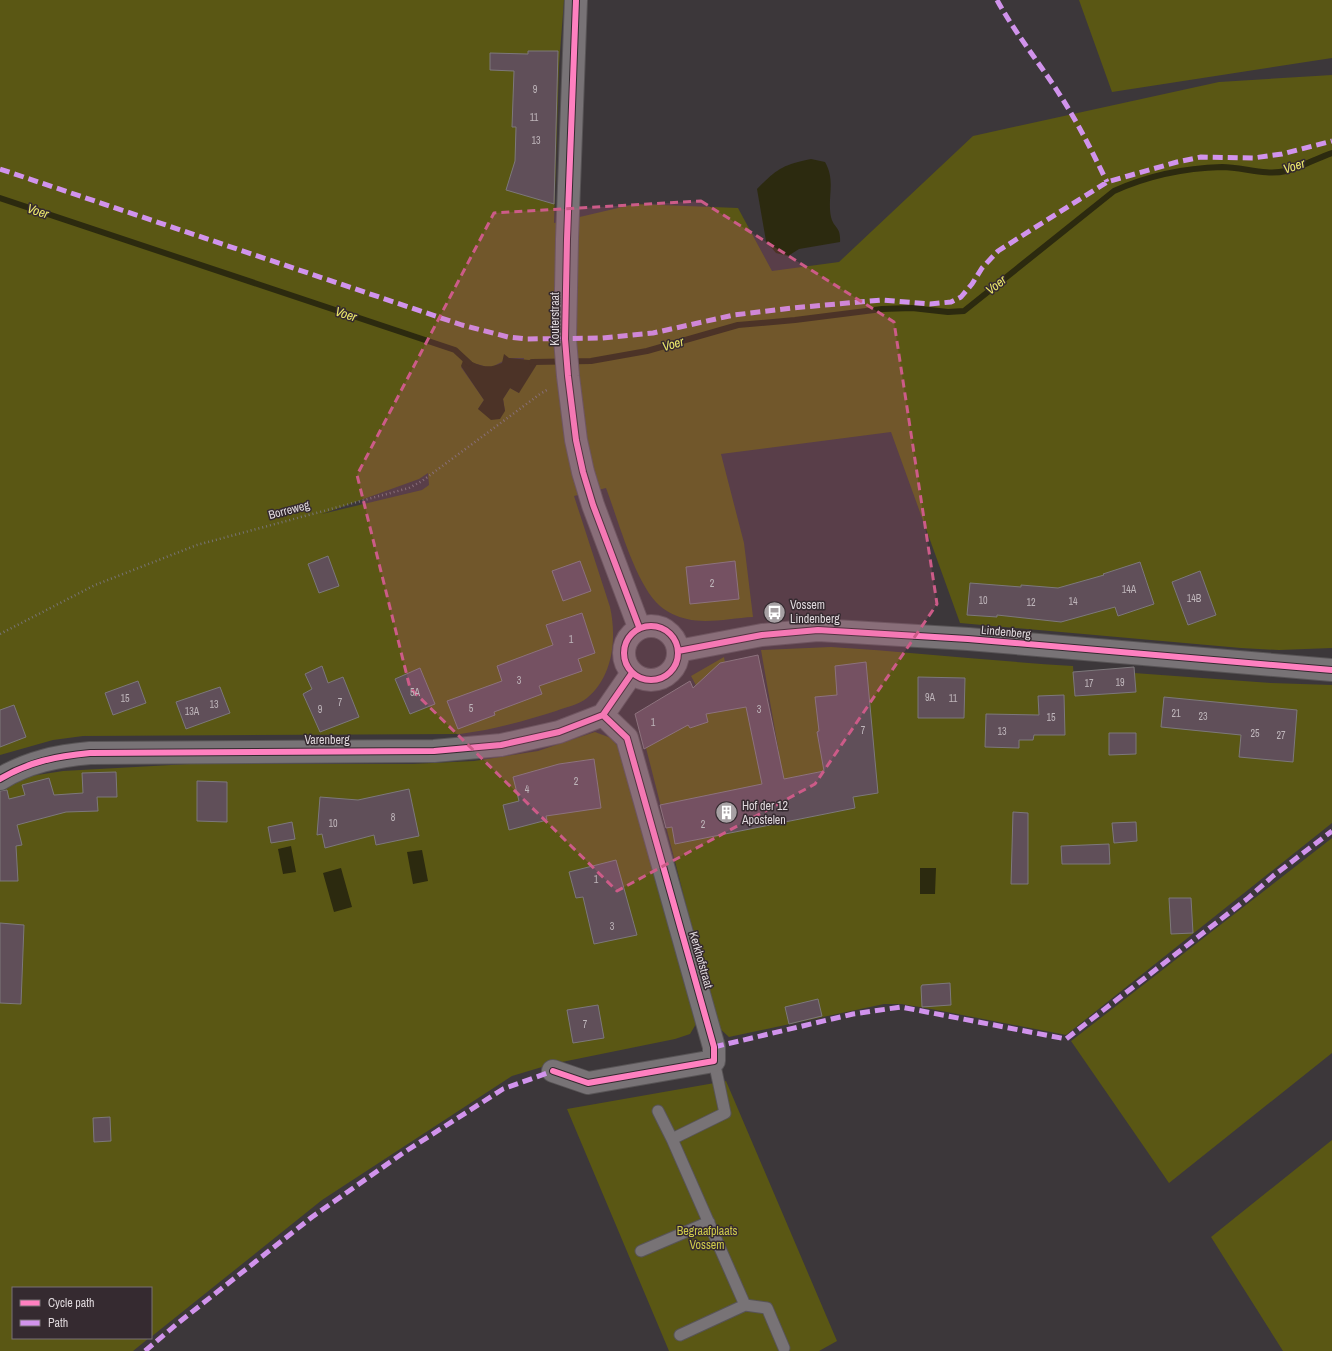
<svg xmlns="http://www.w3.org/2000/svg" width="1332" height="1351" font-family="'Archivo Narrow',sans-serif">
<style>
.green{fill:#5a5714;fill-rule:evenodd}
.water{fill:#2c2a0f}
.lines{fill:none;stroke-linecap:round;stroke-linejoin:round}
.stream{stroke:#2c2a0f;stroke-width:6}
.building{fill:#604f59;stroke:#7d787b}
.service-casing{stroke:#585456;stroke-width:13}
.minor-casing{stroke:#585456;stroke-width:24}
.tertiary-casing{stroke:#585456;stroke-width:24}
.path{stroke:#787476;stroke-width:2.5;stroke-dasharray:1 3;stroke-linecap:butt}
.service{stroke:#787376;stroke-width:11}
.minor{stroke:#787376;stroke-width:22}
.tertiary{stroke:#787376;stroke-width:22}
.quiet{stroke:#d193ec;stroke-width:5;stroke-dasharray:10 5;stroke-linecap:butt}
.cycleway-casing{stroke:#352a30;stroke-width:8}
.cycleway{stroke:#ff80c0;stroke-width:6}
.marked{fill:#cc5b88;fill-opacity:0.2;stroke:#cc5b88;stroke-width:3;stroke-dasharray:8 5;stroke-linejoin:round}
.labels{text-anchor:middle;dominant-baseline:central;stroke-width:3;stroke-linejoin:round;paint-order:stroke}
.number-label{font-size:10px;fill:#bfb6bb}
.street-label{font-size:12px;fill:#dfd8dc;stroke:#352a30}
.poi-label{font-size:12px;fill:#dfd8dc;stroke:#352a30;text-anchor:start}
.park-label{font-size:12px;fill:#cdc84a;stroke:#352a30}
.water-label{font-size:13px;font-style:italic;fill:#eae66a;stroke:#352a30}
</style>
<rect width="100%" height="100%" fill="#3c373a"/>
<path class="green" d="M0 0H564L559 65 554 223 635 204 738 208 772 271 839 262 973 136 1219 82 1332 75V648L1279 650 1241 648 960 623 891 432 721 454 744 543 753 617C732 618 707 624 687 619 677 617 667 612 660 606 635 584 618 519 606 488L574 496 610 607C617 638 613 677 587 698 578 705 566 707 556 711 524 721 493 730 460 734L83 736 53 740 0 755ZM509 358H524L519 393 510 388 503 399 505 411 478 409 484 400 461 367 477 364 490 368ZM428 473 429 485 422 490 322 514 419 479Z
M1079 0H1332V58L1112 92Z
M831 647C912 652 992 661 1073 666L1075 696 1105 694 1134 673 1271 683 1332 685V823L1066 1035 926 1008 901 1004H884L729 1037 717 1026 645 744 706 704 691 676 724 657 733 707 749 704 759 757 779 753 761 650Z
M595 732 611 738 619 748 696 1024 690 1034 675 1039 552 1064 512 1076 322 1200 151 1337V1288H13V1338H149L133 1351H0V793L16 782 31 776 63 771 189 764H412L474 761 538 751Z
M1332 838V1053L1169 1183 1071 1041Z
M726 1081 837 1341 819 1351H669L567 1109Z
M1332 1140V1351H1283L1211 1237Z"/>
<path class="water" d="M811 159 825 162C836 181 827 197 831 217 834 229 841 226 840 242L799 249 788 256 776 253 766 241 757 189C777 169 782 165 811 159Z
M504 354 509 358 539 361 519 393 510 388 503 399 505 411 500 419 491 420 478 409 484 400 461 366 464 358C479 365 486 370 502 363Z
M291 846 296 872 283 874 278 849Z
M422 850 428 881 413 884 407 852Z
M341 868 352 907 334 912 323 873Z
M920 868H936L935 894H920Z"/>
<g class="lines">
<path class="stream" d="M0 198 455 350 469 363
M532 362 591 361 647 351 738 325 795 320 882 309 912 308 948 312 964 311 1114 191C1147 176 1186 168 1222 167 1243 167 1265 176 1286 171 1302 167 1317 158 1332 153"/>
</g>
<path class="building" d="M528 51H558L554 204 506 190 515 161 516 127H512L514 71 490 70V53L528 54Z
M328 556 339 586 319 593 308 564Z
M580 561 591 591 563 601 552 571Z
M735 561 739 599 690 604 686 567Z
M1140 562 1154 604 1118 616 1115 607 1061 622 997 615V617L967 615 970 583 1021 587V585L1058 588 1104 575 1103 574Z
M1200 571 1216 615 1188 625 1172 582Z
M582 613 595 653 578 659 582 671 539 686 542 694 494 712 495 715 458 729 447 701 502 681 497 666 553 645 546 625Z
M758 655 784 779 824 771 817 732 819 731 815 697 837 695 835 666 866 662 878 793 853 797 855 808 675 844 672 827 666 828 660 805 762 784 746 707 706 714 708 722 690 728 688 725 644 749 635 714 690 681 693 688 720 663Z
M322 666 328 683 343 677 359 717 320 732 303 694 312 689 305 674Z
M1134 667 1136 692 1075 696 1073 672Z
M420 668 435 704 410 714 395 679Z
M918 677 965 678 964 718H918Z
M138 681 146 703 113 715 105 693Z
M220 687 230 713 186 729 176 702Z
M1064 695 1065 735H1034L1033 740H1019V748L985 747 986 714 1039 715 1038 696Z
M1164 697 1297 710 1293 762 1239 757 1241 735 1161 727Z
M14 705 26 737 0 747V710Z
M1109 733H1136V754L1109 755Z
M594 759 601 808 546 816 547 820 509 830 503 805 519 801 513 777 559 764Z
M116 772 117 797H97L98 811 66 812 17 825 22 845 16 846 18 881H0V791L7 790 9 799 25 795 22 785 49 778 54 795 83 793 82 773Z
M197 781 227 782V822L197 821Z
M409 789 419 836 376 845 374 835 325 848 322 834 317 835 320 797 358 800Z
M1013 812 1028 813V884H1011Z
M292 822 295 839 271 843 268 827Z
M1136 822 1137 841 1114 843 1112 823Z
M1109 844 1110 864H1062L1061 846Z
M616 860 637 935 594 944 583 897 576 898 569 872Z
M1169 898H1191L1193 933 1171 934Z
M0 923 24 925 21 1004 0 1003Z
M950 983 951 1005 922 1007 921 987 922 985Z
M818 999 822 1016 789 1024 785 1007Z
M598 1005 604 1038 573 1043 567 1010Z
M110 1117 111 1141 94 1142 93 1118Z"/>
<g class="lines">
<defs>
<path id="service" d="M658 1111 672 1139
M641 1251 709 1222
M745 1305 767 1308 784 1348
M680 1335 745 1305 672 1139 725 1113 714 1061"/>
<path id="minor" d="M0 779C28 762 57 756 90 753L434 751 501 745 559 732 603 715 632 673
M553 1071 588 1083 714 1061V1047L627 738 603 715"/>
<path id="tertiary" d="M576 0 567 239 565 339 568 376 576 440 583 472 593 505 639 627
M624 653a27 27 0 1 1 54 0a27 27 0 1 1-54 0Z
M678 651 762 635 818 630 968 639 1332 670"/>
</defs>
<use href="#service" class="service-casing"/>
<use href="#minor" class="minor-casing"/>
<use href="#tertiary" class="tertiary-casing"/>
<path class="path" d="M0 634 95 585 197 545 409 488 422 481 540 394 547 390"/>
<use href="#service" class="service"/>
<use href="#minor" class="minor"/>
<use href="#tertiary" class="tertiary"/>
<path class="quiet" d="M997 0C1015 33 1038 61 1058 92 1077 121 1092 151 1107 182
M0 169 462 325 508 337 527 339 602 338 653 333 734 315 792 308 882 300 930 304 951 302 961 297 972 284 982 268 998 251 1107 182 1177 162 1201 157 1253 158 1282 154 1332 141
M714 1047 853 1014 901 1007 1066 1039 1247 899 1273 876 1332 831
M145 1351 178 1323 312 1217 403 1153 503 1089 553 1071"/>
<defs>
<path id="cycleway" d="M576 0 567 239 565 339 568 376 576 440 583 472 593 505 639 627
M624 653a27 27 0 1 1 54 0a27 27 0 1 1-54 0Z
M678 651 762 635 818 630 968 639 1332 670
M0 779C28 762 57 756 90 753L434 751 501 745 559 732 603 715 632 673
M553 1071 588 1083 714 1061V1047L627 738 603 715"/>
</defs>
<use href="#cycleway" class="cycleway-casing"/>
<use href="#cycleway" class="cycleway"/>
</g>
<path class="marked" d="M701 201 894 322 937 604 815 784 617 891 410 688 357 475 494 213Z"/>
<defs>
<symbol id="bus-disc" viewBox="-11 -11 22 22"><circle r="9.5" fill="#a6a0a3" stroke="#352a30"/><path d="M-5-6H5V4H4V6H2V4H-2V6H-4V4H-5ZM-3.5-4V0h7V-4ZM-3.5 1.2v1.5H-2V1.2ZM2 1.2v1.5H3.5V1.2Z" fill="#fff"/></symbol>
<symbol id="building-disc" viewBox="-11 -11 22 22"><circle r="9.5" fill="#a6a0a3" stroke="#352a30"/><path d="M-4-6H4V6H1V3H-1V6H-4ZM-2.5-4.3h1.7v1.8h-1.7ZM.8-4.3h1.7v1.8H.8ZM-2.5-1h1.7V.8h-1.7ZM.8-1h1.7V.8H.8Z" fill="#fff"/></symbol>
</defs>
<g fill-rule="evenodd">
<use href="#bus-disc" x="762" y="600" width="25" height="25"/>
<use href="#building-disc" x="714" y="800" width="25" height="25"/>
</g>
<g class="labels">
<g class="number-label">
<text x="535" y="89">9</text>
<text x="534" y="117">11</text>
<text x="536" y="140">13</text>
<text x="712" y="583">2</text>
<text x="1129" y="589">14A</text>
<text x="1194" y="598">14B</text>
<text x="983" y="600">10</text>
<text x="1073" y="601">14</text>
<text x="1031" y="602">12</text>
<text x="571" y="639">1</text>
<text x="519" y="680">3</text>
<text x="1120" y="682">19</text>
<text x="1089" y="683">17</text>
<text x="415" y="692">5A</text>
<text x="930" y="697">9A</text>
<text x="125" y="698">15</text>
<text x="953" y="698">11</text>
<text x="340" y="702">7</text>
<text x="214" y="704">13</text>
<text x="471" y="708">5</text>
<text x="320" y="709">9</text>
<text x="759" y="709">3</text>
<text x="192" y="711">13A</text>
<text x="1176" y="713">21</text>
<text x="1203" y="716">23</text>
<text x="1051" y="717">15</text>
<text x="653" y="722">1</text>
<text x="863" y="730">7</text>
<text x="1002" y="731">13</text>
<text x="1255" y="733">25</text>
<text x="1281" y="735">27</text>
<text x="576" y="781">2</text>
<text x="527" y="789">4</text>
<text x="393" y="817">8</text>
<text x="333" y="823">10</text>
<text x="703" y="824">2</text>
<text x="596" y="879">1</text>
<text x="612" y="926">3</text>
<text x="585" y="1024">7</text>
</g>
<g class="street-label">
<text transform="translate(555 319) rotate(-90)">Kouterstraat</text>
<text transform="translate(289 510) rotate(-15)">Borreweg</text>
<text transform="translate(1006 632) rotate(5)">Lindenberg</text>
<text x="327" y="740">Varenberg</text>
<text transform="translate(701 960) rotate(74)">Kerkhofstraat</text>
</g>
<g class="poi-label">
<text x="790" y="605">Vossem<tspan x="790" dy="14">Lindenberg</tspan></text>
<text x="742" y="806">Hof der 12<tspan x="742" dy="14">Apostelen</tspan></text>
</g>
<g class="park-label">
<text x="707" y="1231">Begraafplaats<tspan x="707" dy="14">Vossem</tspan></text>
</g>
<g class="water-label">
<text transform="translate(1294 166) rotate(-18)">Voer</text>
<text transform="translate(38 211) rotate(18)">Voer</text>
<text transform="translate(996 285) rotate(-39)">Voer</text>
<text transform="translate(346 314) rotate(18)">Voer</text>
<text transform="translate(673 344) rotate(-16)">Voer</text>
</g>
</g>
<rect x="12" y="1287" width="140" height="52" fill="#352a30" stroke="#797075"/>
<rect x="20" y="1300" width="20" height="6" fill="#ff80c0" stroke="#797075"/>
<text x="48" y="1307" font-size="12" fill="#dfd8dc">Cycle path</text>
<rect x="20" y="1320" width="20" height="6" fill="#d193ec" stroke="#797075"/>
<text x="48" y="1327" font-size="12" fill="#dfd8dc">Path</text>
</svg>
